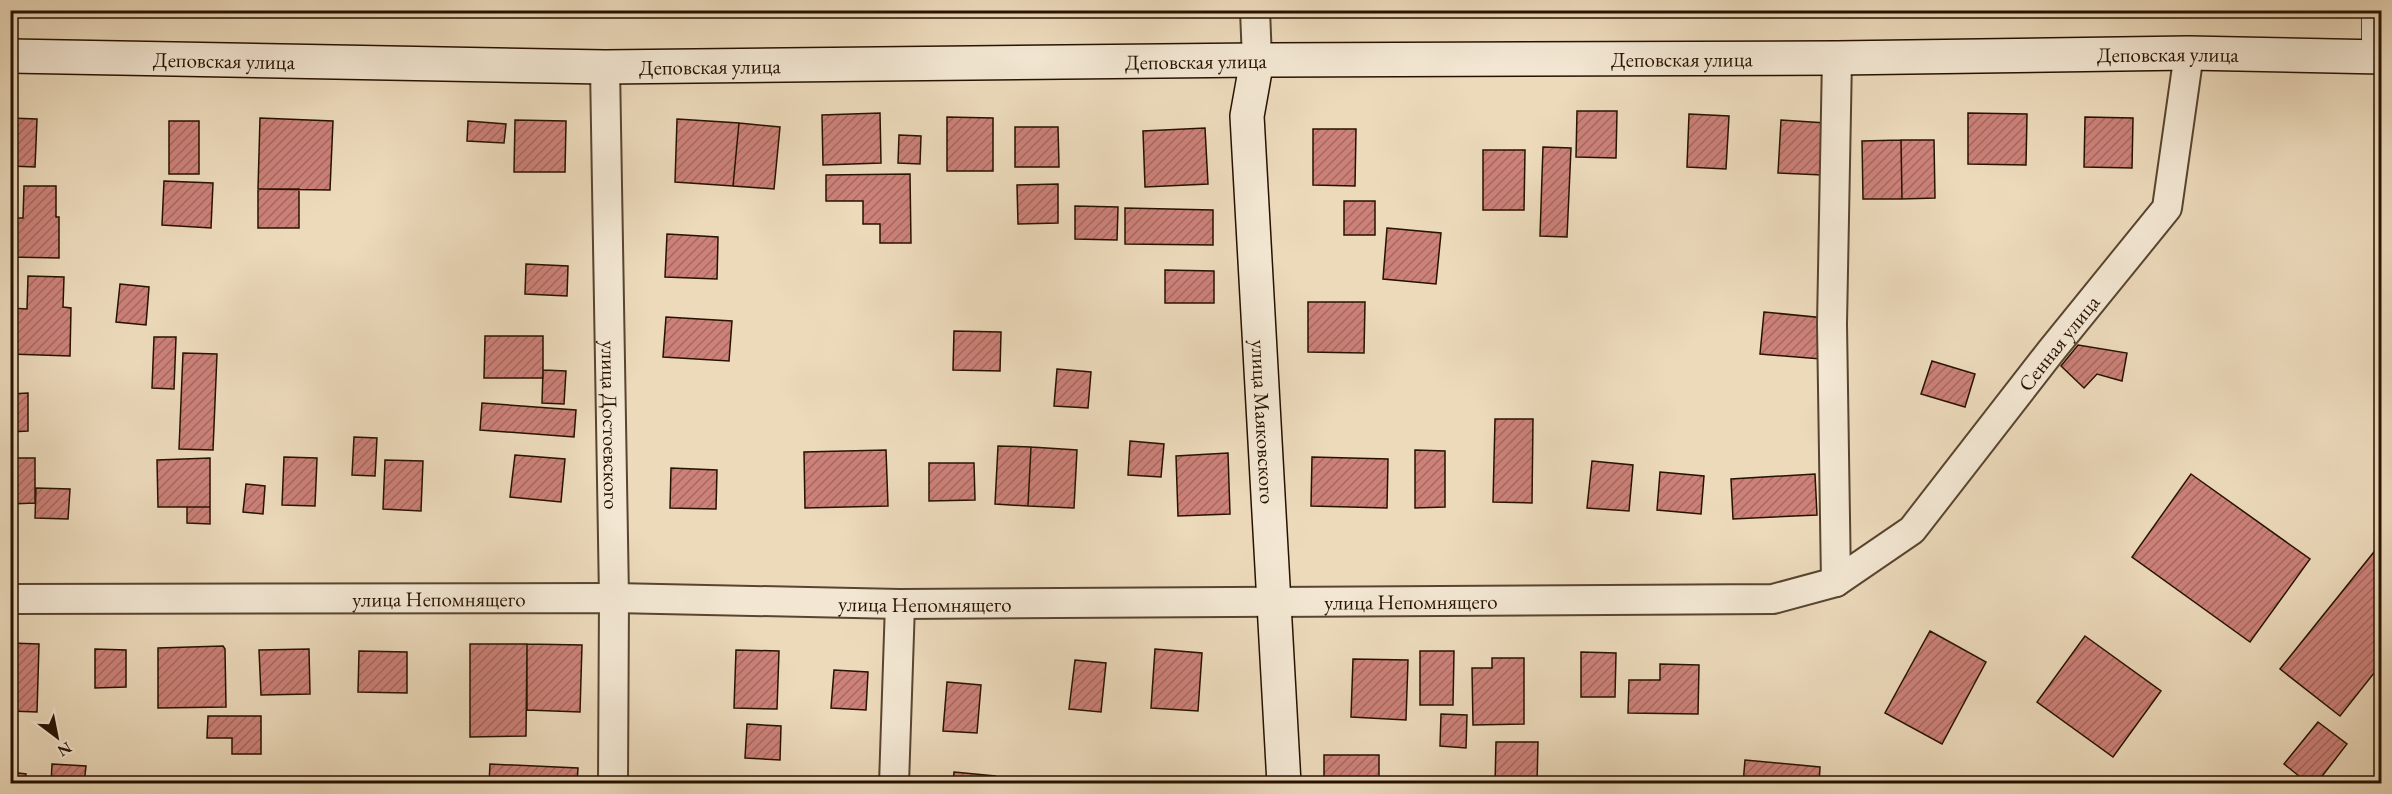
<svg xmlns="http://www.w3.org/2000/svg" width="2392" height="794" font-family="'EB Garamond',serif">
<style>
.building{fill:url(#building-hatch);stroke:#271200;stroke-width:1.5}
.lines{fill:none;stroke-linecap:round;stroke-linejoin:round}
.lane-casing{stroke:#58442f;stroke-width:16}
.street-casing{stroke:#58442f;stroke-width:32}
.secondary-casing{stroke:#271200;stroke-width:36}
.lane{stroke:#f3e7d3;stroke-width:14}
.street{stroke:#f3e7d3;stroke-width:28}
.secondary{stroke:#f3e7d3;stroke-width:33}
.labels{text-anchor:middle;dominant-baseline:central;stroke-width:4.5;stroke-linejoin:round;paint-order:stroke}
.street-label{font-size:21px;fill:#271200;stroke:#f3e7d3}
</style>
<defs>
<pattern id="building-hatch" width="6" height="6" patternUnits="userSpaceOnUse" patternTransform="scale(1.5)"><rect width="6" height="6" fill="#cc8179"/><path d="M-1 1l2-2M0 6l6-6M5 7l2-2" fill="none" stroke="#a66861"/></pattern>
</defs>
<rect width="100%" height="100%" fill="#ecdabb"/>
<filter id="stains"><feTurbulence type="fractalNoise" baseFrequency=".00333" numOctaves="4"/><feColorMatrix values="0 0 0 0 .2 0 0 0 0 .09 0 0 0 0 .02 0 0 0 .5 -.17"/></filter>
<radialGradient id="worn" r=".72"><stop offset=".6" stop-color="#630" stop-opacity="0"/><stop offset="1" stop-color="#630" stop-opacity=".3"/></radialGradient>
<path class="building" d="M1577 111H1617L1616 158 1576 157Z
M880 113 881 163 823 165 822 115Z
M1968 113 2027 114 2026 165 1968 164Z
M1689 114 1729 116 1726 169 1687 167Z
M947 117 993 118V171H947Z
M2085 117 2133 118 2132 168 2084 167Z
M10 118 37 119 35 167 10 166Z
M260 118 333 121 330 190 258 189Z
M677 119 739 123 733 186 675 182Z
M515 120 566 121 565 172H514Z
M1781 120 1826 123 1822 175 1778 173Z
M169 121H199V174H169Z
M468 121 506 124 504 143 467 141Z
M739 123 780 127 774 189 733 186Z
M1015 127H1058L1059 167H1015Z
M1205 128 1208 184 1145 187 1143 131Z
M1313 129H1356L1355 186 1313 185Z
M899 135 921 136 920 164 898 163Z
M1901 140H1934L1935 198 1902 199Z
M1901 140 1902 199H1863L1862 141Z
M1543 147 1571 148 1567 237 1540 236Z
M1483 150H1525L1524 210H1483Z
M910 174 911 243H880V224H863V201H826V175Z
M164 181 213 183 211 228 162 225Z
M1058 184V223L1018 224 1017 185Z
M24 186H56V217H59V258L10 257V218H23Z
M258 189H299V228H258Z
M1344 201H1375V235H1344Z
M1075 206 1118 207 1117 240 1075 239Z
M1125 208 1213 210V245L1125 244Z
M1387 228 1441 233 1436 284 1383 279Z
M667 234 718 237 717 279 665 277Z
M526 264 568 266 567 296 525 294Z
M10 268H16V291L10 290Z
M1165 270 1214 271V303H1165Z
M28 276 64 277 63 307 71 308 70 356 10 354V308L27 309Z
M120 284 149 287 146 325 116 322Z
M1308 302H1365L1364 353 1308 352Z
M1764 312 1825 318 1821 359 1760 354Z
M666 317 732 321 729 361 663 357Z
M954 331 1001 332 1000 371 953 370Z
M485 336H543V378H484Z
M154 337H176L174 389 152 388Z
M2078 345 2127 353 2122 381 2097 374 2084 388 2061 366Z
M183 353 217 354 213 450 179 449Z
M1932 361 1975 374 1965 407 1921 394Z
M1057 369 1091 372 1088 408 1054 406Z
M543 370 566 371 564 404 542 403Z
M28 393V431L10 432V394Z
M482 403 576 410 574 437 480 430Z
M1495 419H1533L1532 503 1493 502Z
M354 437 377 438 375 476 352 475Z
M1130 441 1164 444 1161 477 1128 475Z
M998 446 1031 447 1028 506 995 504Z
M1031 447 1077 450 1074 508 1028 506Z
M886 450 888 506 805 508 804 452Z
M1415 450 1445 451V507L1415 508Z
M1228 453 1230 514 1178 516 1176 456Z
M515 455 565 459 561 502 510 497Z
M284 457 317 458 315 506 282 505Z
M1312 457 1388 459 1387 508 1311 506Z
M10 458H35V503L10 504Z
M210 458V507H158L157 460Z
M385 460 423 461 421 511 383 509Z
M1592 461 1633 465 1629 511 1587 508Z
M929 463H974L975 500 929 501Z
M671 468 717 470 716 509 670 508Z
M1660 472 1704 476 1701 514 1657 510Z
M1815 474 1817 515 1733 519 1731 479Z
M2191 474 2310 559 2250 642 2132 557Z
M246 484 265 486 263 514 243 512Z
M36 488 70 489 68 519 35 518Z
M187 507H210V524L187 523Z
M2382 542V663L2340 716 2280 669Z
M1930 631 1986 662 1942 744 1885 713Z
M2085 636 2161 691 2113 757 2037 702Z
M10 643 39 644 37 712 10 711Z
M470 644H527L526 736 470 737Z
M527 644 582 645 580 712 527 710Z
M223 646 225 649 226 707 158 708V648Z
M95 649 126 650V687L95 688Z
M309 649 310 694 261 695 259 650Z
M1155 649 1202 653 1198 711 1151 708Z
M736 650 779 651 777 709 734 708Z
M359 651 407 652V693L358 692Z
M1420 651H1454L1453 705H1420Z
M1581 652 1616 653 1615 697H1581Z
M1492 658H1524V724L1473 725 1472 668H1492Z
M1353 659 1408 660 1406 720 1351 717Z
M1075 660 1106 663 1101 712 1069 709Z
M1660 664 1699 665 1698 714 1628 713 1629 680H1660Z
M834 670 868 672 866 710 831 708Z
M947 682 981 685 977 733 943 731Z
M1441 714 1467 715 1466 748 1440 746Z
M208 716H261V754H232V738H207Z
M2318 722 2347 744 2316 784H2309L2284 764Z
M747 724 781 726 780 760 745 758Z
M1496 742H1538L1537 784H1495Z
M1324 755H1379V784H1324Z
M1745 760 1820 767 1819 784H1743Z
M52 764 86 766 84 784H51Z
M490 764 578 768 577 784H489Z
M10 772 26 774 25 784H10Z
M954 772 995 776 994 784H953Z
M1572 778 1605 779 1604 784H1572Z"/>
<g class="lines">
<defs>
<path id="lane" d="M2369 56V10"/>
<g id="street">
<path d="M1255 10 1257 60"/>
<path id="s1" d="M605 67 614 598 613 784"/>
<path d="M1836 582 1832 324 1837 58"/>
<path id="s2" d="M10 599 614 598 900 604 1773 599 1836 582 1912 530 2051 351 2167 208 2189 53"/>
<path d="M894 784 900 604"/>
</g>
<g id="secondary">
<path id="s3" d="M10 56 605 67 1257 60 1837 58 2189 53 2382 57"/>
<path id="s4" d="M1257 60 1247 116 1284 784"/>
</g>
</defs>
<use href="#lane" class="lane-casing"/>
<use href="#street" class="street-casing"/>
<use href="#secondary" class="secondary-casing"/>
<use href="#lane" class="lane"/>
<use href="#street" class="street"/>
<use href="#secondary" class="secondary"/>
</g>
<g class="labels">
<g class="street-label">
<text stroke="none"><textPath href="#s3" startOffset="2158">Деповская улица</textPath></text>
<text stroke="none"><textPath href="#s3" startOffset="1672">Деповская улица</textPath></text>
<text stroke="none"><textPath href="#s3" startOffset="214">Деповская улица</textPath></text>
<text stroke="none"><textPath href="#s3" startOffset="1186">Деповская улица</textPath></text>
<text stroke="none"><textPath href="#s3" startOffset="700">Деповская улица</textPath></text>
<text stroke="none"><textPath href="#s2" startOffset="2158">Сенная улица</textPath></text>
<text stroke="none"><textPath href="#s4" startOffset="363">улица Маяковского</textPath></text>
<text stroke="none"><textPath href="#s1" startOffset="358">улица Достоевского</textPath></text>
<text stroke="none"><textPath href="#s2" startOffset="429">улица Непомнящего</textPath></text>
<text stroke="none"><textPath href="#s2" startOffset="1401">улица Непомнящего</textPath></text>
<text stroke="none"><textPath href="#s2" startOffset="915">улица Непомнящего</textPath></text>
</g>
</g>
<rect width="2392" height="794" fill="none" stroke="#ecdabb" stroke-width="36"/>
<rect x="12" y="12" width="2368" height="770" fill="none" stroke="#271200" stroke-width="3"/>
<rect x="18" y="18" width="2356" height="758" fill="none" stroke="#271200" stroke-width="1.5"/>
<g transform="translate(57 737) rotate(148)" stroke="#f3e7d3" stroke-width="4.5" paint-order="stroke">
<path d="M0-4.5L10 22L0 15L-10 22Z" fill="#271200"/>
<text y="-9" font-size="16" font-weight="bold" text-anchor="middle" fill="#271200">N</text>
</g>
<rect width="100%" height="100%" filter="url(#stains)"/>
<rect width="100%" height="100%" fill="url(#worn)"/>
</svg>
